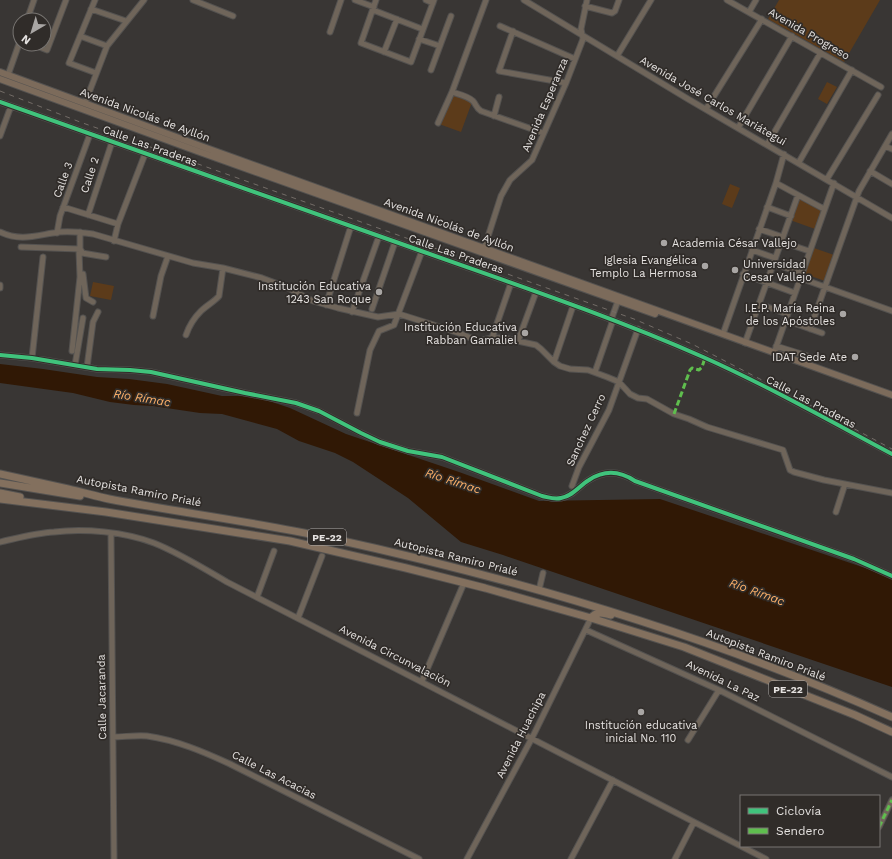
<svg xmlns="http://www.w3.org/2000/svg" width="892" height="859" font-family="'Work Sans',sans-serif">
<style>
.green{fill:#5c3b1a}
.water{fill:#301805}
.lines{fill:none;stroke-linecap:round;stroke-linejoin:round}
.minor-casing{stroke:#545250;stroke-width:7}
.major-casing{stroke:#545250;stroke-width:8}
.highway-casing{stroke:#545250;stroke-width:9}
.minor{stroke:#6f655a;stroke-width:5}
.major{stroke:#7c6b5b;stroke-width:6}
.highway{stroke:#83705e;stroke-width:7}
.rail{stroke:#736c67;stroke-width:1;stroke-dasharray:5 5;stroke-linecap:butt}
.quiet{stroke:#5fbe4e;stroke-width:3;stroke-dasharray:6 3;stroke-linecap:butt}
.cycleway-casing{stroke:#302c29;stroke-width:6}
.cycleway{stroke:#40c37c;stroke-width:4}
.poi-dot{fill:#a9a6a4;stroke:#302c29;stroke-width:1.5}
.labels{text-anchor:middle;dominant-baseline:central;stroke-width:3.5;stroke-linejoin:round;paint-order:stroke}
.shield{fill:#302c29;stroke:#afaba9;stroke-width:1}
.shield-label{font-size:10px;font-weight:bold;fill:#e5e2e0}
.street-label{font-size:11px;fill:#e5e2e0;stroke:#302c29}
.poi-label{font-size:11px;fill:#e5e2e0;stroke:#302c29;text-anchor:end}
.water-label{font-size:12px;font-style:italic;fill:#fdb069;stroke:#302c29}
</style>
<rect width="100%" height="100%" fill="#393634"/>
<path class="green" d="M779 0H880L844 62 768 19Z
M827 82 837 87 827 104 818 99Z
M450 94 472 102 461 132 439 124Z
M730 184 740 188 732 208 722 204Z
M799 197 822 209 815 229 790 220Z
M814 248 834 255 825 281 805 274Z
M93 282 114 286 111 300 90 296Z"/>
<path class="water" d="M0 364 43 369 97 377 129 379 167 384 222 396H239L257 397 290 408 346 434 459 472 539 501 660 499 880 573 892 579V687L503 555 461 542 408 498 353 462 335 453 299 441 277 429 222 414 200 413 153 406 134 405 110 402 73 393 0 383Z"/>
<g class="lines">
<defs>
<path id="minor" d="M95 0 69 63 96 73
M193 0 233 16
M355 0 374 7
M376 0 361 43 411 62 434 0
M426 0 433 3
M524 0 688 99 892 218
M727 0 881 87
M585 6 612 13 615 11 619 0
M91 9 126 21
M373 10 422 29
M749 12 756 0
M27 20 34 0
M500 26 575 59
M513 31 499 71 566 83
M330 32 341 0
M80 36 107 46
M419 39 440 46
M32 44 47 50 66 0
M384 52 397 19
M617 56 651 0
M431 70 451 16
M8 75 20 41
M452 92C458 94 468 96 473 101 476 104 476 108 481 111L543 133
M0 102C132 149 264 195 396 242 499 279 603 313 703 357 768 386 830 421 892 454
M85 103 107 46 144 0
M706 109 762 19
M494 116 499 97
M438 123 452 92 486 0
M738 128 792 36
M0 136 11 106
M767 145 821 52
M885 146 892 149
M799 162 852 70
M870 171 892 184
M827 179 878 95
M776 183 824 209
M63 207 118 224
M767 207 791 216
M88 215 112 142
M759 229 783 237
M0 232C21 242 37 235 59 232 71 231 81 232 93 234L193 263 223 268 262 278 286 287 313 301 338 308 378 317 399 314 459 333 478 341 492 338H504L536 345 541 349 554 362 560 366 570 369 588 370 607 377 619 382 630 394 638 398 647 399 674 414 689 419 707 427 783 450 790 470 794 472 824 480 892 493
M80 232V249L82 252
M57 233 60 216 90 134
M114 241 118 224 145 154
M782 242 809 251
M21 247 80 249 79 251 80 277 72 351
M752 250 775 258
M482 251 484 249 501 196 510 180 532 160 566 83 583 39 581 29 587 0
M82 253 106 257
M774 264 802 273
M83 274 86 298 93 302
M743 274 795 293
M800 278 892 311
M0 288V285
M759 304 787 314
M326 305 351 226
M372 309 395 242
M352 312 379 236
M153 316 161 276 168 256
M611 320 619 298
M785 320 822 333
M810 329 859 191 892 134
M723 334 776 183 784 154
M186 335C189 326 194 318 201 311 207 305 214 302 219 296L223 268
M492 338 511 283
M518 341 536 292
M745 343 798 195
M776 346 814 358
M774 353 834 183
M0 355 32 358 97 369 130 370 151 372 245 393 296 403 319 411 361 433 380 442 408 451 442 457 542 496C548 497 554 500 561 498 573 496 579 486 589 480 604 470 620 471 635 481L854 559 892 576
M32 358 43 257
M554 362 573 306
M75 365 83 318
M87 367 93 322 98 312
M595 372 613 320
M357 413 370 350 379 331 394 325 422 251
M572 486 579 467 609 410 638 329
M836 512 845 484
M111 534 114 859
M0 542C18 538 36 533 54 532 84 528 125 532 154 543 179 553 203 568 227 582L766 859
M539 590 543 573
M257 597 274 551
M298 618 322 556
M586 630 719 690 892 777
M422 681 464 583
M113 737C124 737 136 735 147 736 176 740 204 752 230 764L419 859
M688 740 719 690
M879 827 892 800
M467 859 532 738 591 618
M571 859 613 780
M675 859 694 822"/>
<path id="major" d="M0 72 198 145 892 395
M0 79 197 151 655 314"/>
<path id="highway" d="M0 474C23 479 46 484 68 489 82 492 95 496 109 499 182 513 256 522 329 538 522 580 712 636 892 717
M0 483 80 496
M0 493 20 497
M0 499 106 512 290 541 406 568 485 588 591 618 684 647 855 715 892 732
M591 618C596 611 603 613 611 615"/>
</defs>
<use href="#minor" class="minor-casing"/>
<use href="#major" class="major-casing"/>
<use href="#highway" class="highway-casing"/>
<use href="#minor" class="minor"/>
<use href="#major" class="major"/>
<use href="#highway" class="highway"/>
<path class="rail" d="M0 91 80 122 634 319 692 344 793 396 892 449"/>
<path class="quiet" d="M674 414 690 370 692 368 699 370 702 367 705 358
M879 827 892 800"/>
<defs>
<path id="cycleway" d="M0 102C132 149 264 195 396 242 499 279 603 313 703 357 768 386 830 421 892 454
M0 355 32 358 97 369 130 370 151 372 245 393 296 403 319 411 361 433 380 442 408 451 442 457 542 496C548 497 554 500 561 498 573 496 579 486 589 480 604 470 620 471 635 481L854 559 892 576"/>
</defs>
<use href="#cycleway" class="cycleway-casing"/>
<use href="#cycleway" class="cycleway"/>
</g>
<g class="poi-dot">
<circle cx="664" cy="243" r="4"/>
<circle cx="705" cy="266" r="4"/>
<circle cx="735" cy="270" r="4"/>
<circle cx="379" cy="292" r="4"/>
<circle cx="843" cy="314" r="4"/>
<circle cx="525" cy="333" r="4"/>
<circle cx="855" cy="357" r="4"/>
<circle cx="641" cy="712" r="4"/>
</g>
<g class="labels">
<g class="shield">
<rect x="308" y="529" width="38" height="16" rx="3"/>
<rect x="769" y="681" width="38" height="16" rx="3"/>
</g>
<g class="shield-label">
<text x="327" y="537">PE-22</text>
<text x="788" y="689">PE-22</text>
</g>
<g class="street-label">
<text transform="translate(809 34) rotate(30)">Avenida Progreso</text>
<text transform="translate(713 101) rotate(30)">Avenida José Carlos Mariátegui</text>
<text transform="translate(545 105) rotate(-67)">Avenida Esperanza</text>
<text transform="translate(145 115) rotate(20)">Avenida Nicolás de Ayllón</text>
<text transform="translate(150 146) rotate(20)">Calle Las Praderas</text>
<text transform="translate(90 175) rotate(-72)">Calle 2</text>
<text transform="translate(63 180) rotate(-70)">Calle 3</text>
<text transform="translate(449 225) rotate(20)">Avenida Nicolás de Ayllón</text>
<text transform="translate(456 254) rotate(19)">Calle Las Praderas</text>
<text transform="translate(811 402) rotate(28)">Calle Las Praderas</text>
<text transform="translate(586 430) rotate(-65)">Sanchez Cerro</text>
<text transform="translate(139 491) rotate(11)">Autopista Ramiro Prialé</text>
<text transform="translate(456 557) rotate(14)">Autopista Ramiro Prialé</text>
<text transform="translate(766 655) rotate(21)">Autopista Ramiro Prialé</text>
<text transform="translate(395 656) rotate(27)">Avenida Circunvalación</text>
<text transform="translate(723 681) rotate(26)">Avenida La Paz</text>
<text transform="translate(102 697) rotate(-91)">Calle Jacaranda</text>
<text transform="translate(521 735) rotate(-63)">Avenida Huachipa</text>
<text transform="translate(274 775) rotate(27)">Calle Las Acacias</text>
</g>
<g class="poi-label">
<text x="672" y="243" text-anchor="start">Academia César Vallejo</text>
<text x="697" y="260">Iglesia Evangélica<tspan x="697" dy="13">Templo La Hermosa</tspan></text>
<text x="743" y="264" text-anchor="start">Universidad<tspan x="743" dy="13">Cesar Vallejo</tspan></text>
<text x="371" y="286">Institución Educativa<tspan x="371" dy="13">1243 San Roque</tspan></text>
<text x="835" y="308">I.E.P. María Reina<tspan x="835" dy="13">de los Apóstoles</tspan></text>
<text x="517" y="327">Institución Educativa<tspan x="517" dy="13">Rabban Gamaliel</tspan></text>
<text x="847" y="357">IDAT Sede Ate</text>
<text x="641" y="725" text-anchor="middle">Institución educativa<tspan x="641" dy="13">inicial No. 110</tspan></text>
</g>
<g class="water-label">
<text transform="translate(142 398) rotate(9)">Río Rímac</text>
<text transform="translate(453 481) rotate(18)">Río Rímac</text>
<text transform="translate(757 592) rotate(20)">Río Rímac</text>
</g>
</g>
<rect x="740" y="795" width="140" height="52" fill="#302c29" stroke="#787572"/>
<rect x="748" y="808" width="20" height="6" fill="#40c37c" stroke="#787572"/>
<text x="776" y="815" font-size="12" fill="#e5e2e0">Ciclovía</text>
<rect x="748" y="828" width="20" height="6" fill="#5fbe4e" stroke="#787572"/>
<text x="776" y="835" font-size="12" fill="#e5e2e0">Sendero</text>
<g transform="translate(32 32) rotate(218)"><circle r="19" fill="#302c29" stroke="#787572"/>
<path d="M0-3L7 15L0 10L-7 15Z" fill="#a9a6a4"/>
<text y="-6" font-size="11" font-weight="bold" text-anchor="middle" fill="#e5e2e0">N</text>
</g>
</svg>
